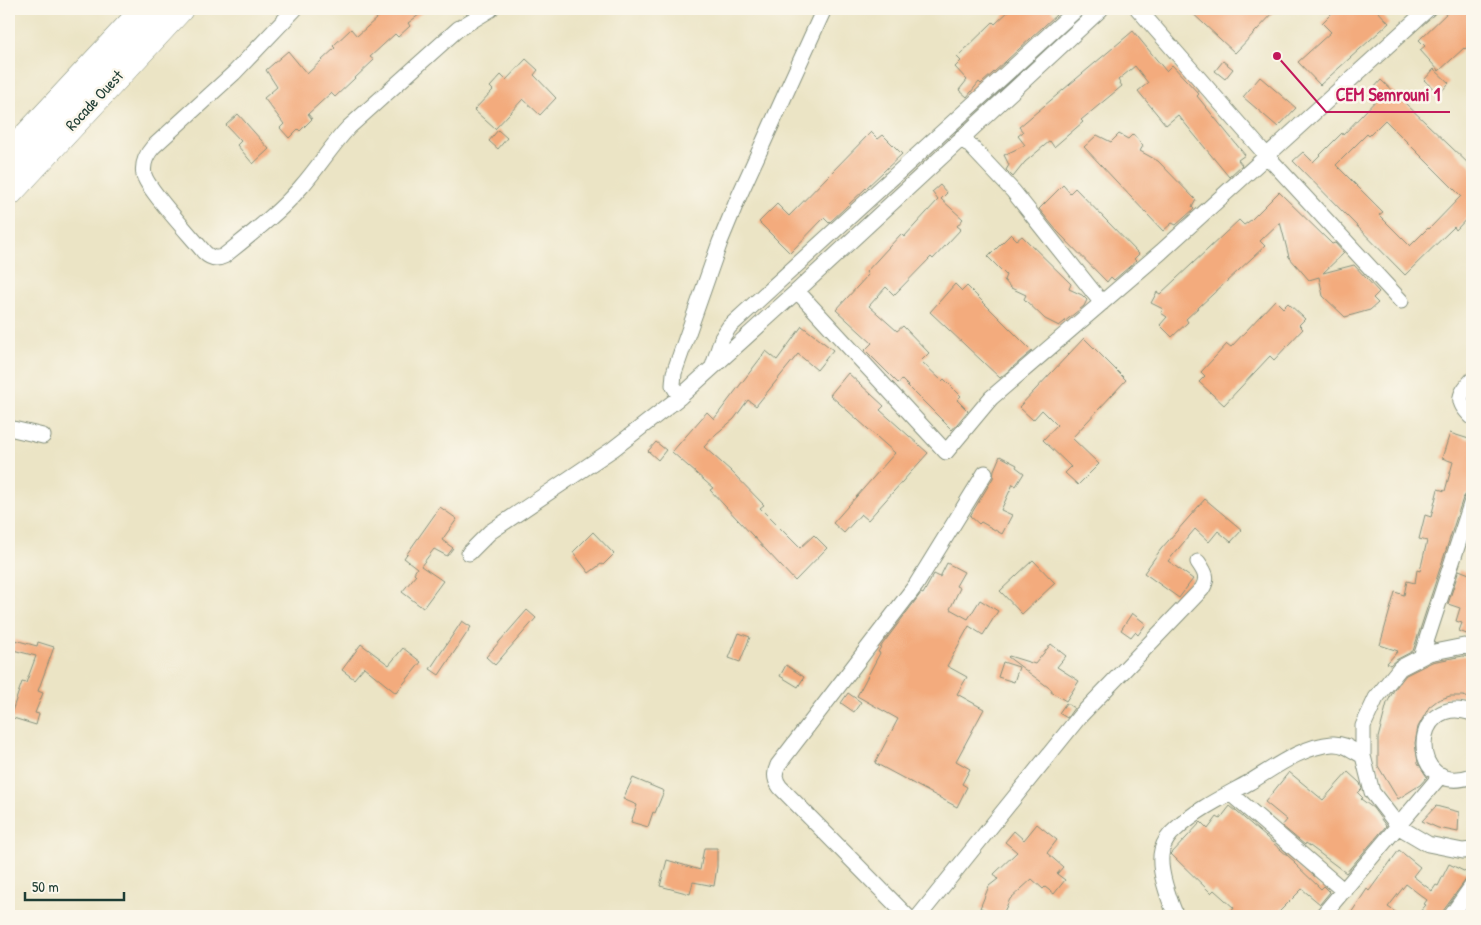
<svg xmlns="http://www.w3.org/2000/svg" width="1481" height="925" font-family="'Patrick Hand',sans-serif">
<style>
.building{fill:#f3ab7d;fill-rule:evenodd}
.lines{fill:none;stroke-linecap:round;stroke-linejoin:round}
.street-casing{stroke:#85907c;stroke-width:17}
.highway-casing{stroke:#85907c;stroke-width:29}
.street{stroke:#fff;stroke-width:15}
.highway{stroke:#fff;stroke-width:28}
.labels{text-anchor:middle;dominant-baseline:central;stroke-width:5;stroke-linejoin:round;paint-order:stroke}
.street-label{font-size:16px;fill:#1f3d34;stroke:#fbf7ec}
.leader{fill:none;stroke:#c2185b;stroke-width:2}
.callout-dot{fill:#c2185b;stroke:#fbf7ec;stroke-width:2}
.callout-label{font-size:18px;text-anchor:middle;font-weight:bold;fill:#c2185b;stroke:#fbf7ec;stroke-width:5;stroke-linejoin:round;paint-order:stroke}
</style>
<rect width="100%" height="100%" fill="#fbf7ec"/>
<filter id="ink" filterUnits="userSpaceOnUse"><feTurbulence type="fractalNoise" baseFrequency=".02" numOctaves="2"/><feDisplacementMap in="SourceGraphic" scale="10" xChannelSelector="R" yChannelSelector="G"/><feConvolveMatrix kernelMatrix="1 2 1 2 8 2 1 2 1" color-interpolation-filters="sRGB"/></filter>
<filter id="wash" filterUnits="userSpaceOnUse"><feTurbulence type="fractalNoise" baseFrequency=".0096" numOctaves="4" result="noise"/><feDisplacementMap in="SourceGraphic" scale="20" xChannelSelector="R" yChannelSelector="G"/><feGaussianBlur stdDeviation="1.12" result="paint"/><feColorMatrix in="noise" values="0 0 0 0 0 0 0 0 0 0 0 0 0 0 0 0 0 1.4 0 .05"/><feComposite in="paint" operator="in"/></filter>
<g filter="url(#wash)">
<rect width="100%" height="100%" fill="#ebe4c5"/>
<g id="blocks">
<path class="building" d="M387 9H427L408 23 410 26 398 37 395 34 370 57 374 60 335 97 331 93 308 114 312 119 300 131 298 129 289 138 280 128 284 124 264 98 277 87 266 70 288 51 307 74 335 48 333 46 351 29 357 36Z
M1011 9H1050L1056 15 981 84 979 82 967 97 959 90 967 80 955 67 961 61 957 57 993 22 995 24Z
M1188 9H1277L1235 53Z
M1336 9H1376L1389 23 1320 85 1298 62 1331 32 1322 23Z
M1451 9H1472V27L1468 32 1472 37V42L1465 49 1464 48 1439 71 1420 50 1425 46 1419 40Z
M1133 31 1166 71 1172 65 1199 94 1197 96 1245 155 1238 160 1242 165 1229 177 1178 115 1166 125 1138 91 1148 83 1135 66 1118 80 1122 86 1081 120 1083 122 1054 147 1050 141 1025 162 1013 177 1006 170 1009 165 1004 155 1025 145 1018 136 1023 132 1019 127Z
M526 59 538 70 534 75 556 98 540 115 523 99 495 129 474 110 493 90 490 87 501 75 506 80Z
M1223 61 1233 69 1225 79 1215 71Z
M1434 69 1449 83 1439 94 1424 80Z
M1260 77 1296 108 1278 127 1243 97Z
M1381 80 1472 167V213L1456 230 1454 227 1405 275 1293 161 1303 152 1313 162 1342 133 1343 135 1380 96 1373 89ZM1385 120 1461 196 1429 229 1428 228 1410 246 1379 215 1383 212 1336 165 1367 134 1369 136Z
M238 114 269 149 253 164 237 145 241 141 226 125Z
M498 130 507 138 498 149 489 141Z
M871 132 878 139 883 135 902 154 829 223 824 218 790 253 759 222 777 204 789 216Z
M1119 134 1128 139 1133 134 1143 146 1140 151 1158 161 1196 200 1192 207 1194 209 1176 225 1172 223 1163 231 1084 147 1097 135 1111 142Z
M940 185 947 193 941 199 963 219 957 226 961 229 933 259 931 257 894 295 886 287 869 306 897 331 903 326 929 353 921 361 942 381 944 379 961 396 957 400 968 411 952 430 902 380 898 383 865 350 872 343 836 310 868 275 866 272 901 234 904 237 938 200 932 192Z
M1063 185 1070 193 1075 188 1139 254 1134 259 1136 261 1114 280 1111 277 1107 282 1057 231 1039 209Z
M1279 192 1332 244 1335 243 1344 253 1323 273 1354 265 1379 292 1373 298 1378 303 1370 310 1345 317 1323 296 1319 277 1309 280 1289 257 1280 222 1260 241 1265 246 1186 319 1188 322 1172 337 1160 325 1167 317 1161 313 1163 309 1151 303 1157 292 1160 294 1239 220 1244 225 1251 220Z
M1011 234 1017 240 1022 236 1071 284 1069 289 1082 295 1087 300 1084 306 1059 326 1045 319 1024 299 1026 295 1011 288 1004 280 1006 275 988 257Z
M955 284 962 291 967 286 1032 351 1000 378 930 312Z
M1275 300 1283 308 1288 303 1305 319 1299 325 1303 329 1274 360 1270 356 1224 405 1199 382 1205 376 1201 372 1227 344 1231 347Z
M802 326 833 350 817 370 798 354 756 406 748 400 734 419 716 434 704 447 731 471 764 505 760 508 800 548 814 535 827 548 795 581 710 490 713 488 672 452 707 412 714 419 766 351 777 360Z
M1084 338 1126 380 1072 438 1099 464 1078 485 1065 473 1071 467 1043 440 1057 425 1042 410 1033 420 1019 407Z
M848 373 884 406 880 410 928 453 868 520 861 514 844 533 833 523 895 453 830 395Z
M1450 433 1472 440V492L1466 494 1463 498 1413 651 1396 660 1390 665 1387 663 1398 651 1380 645 1395 592 1404 595 1407 581 1415 583 1417 570 1420 571 1427 541 1419 539 1425 515 1431 517 1438 489 1445 491 1453 462 1442 458Z
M656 442 666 450 658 460 648 451Z
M1000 456 1017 465 1016 467 1024 473 1016 486 1013 484 1001 510 1012 515 1002 534 981 522 979 524 970 516 993 478 994 470Z
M1205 499 1242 530 1231 542 1218 531 1209 542 1195 529 1168 561 1193 579 1179 598 1144 573 1161 549Z
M440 507 457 519 442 540 453 548 447 556 434 549 421 566 443 581 423 608 402 592 416 575 414 573 417 568 404 558Z
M593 532 614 554 603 565 601 564 589 573 573 552Z
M1033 560 1055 583 1022 614 1000 591Z
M947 563 964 572 956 586 960 588 950 609 968 619 980 600 998 611 983 635 969 626 947 666 967 677 957 694 984 709 956 761 970 769 962 784 967 787 957 807 875 763 898 719 857 696 880 653 878 652 882 645 921 593 923 594 934 574 940 577Z
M1459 570 1472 575V636L1459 631 1462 623 1456 621 1460 608 1448 604Z
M527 610 536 618 495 665 486 657Z
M1132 613 1146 624 1138 635 1135 632 1131 637 1121 630Z
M462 621 471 627 439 675 430 669Z
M739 633 750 637 740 662 729 658Z
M15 640 37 646 38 642 54 647 38 691 43 693 35 713 39 714 36 725 10 717 22 682 26 683 36 656 13 650Z
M361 644 389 665 403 648 421 662 396 693 364 667 354 679 342 670Z
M1051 644 1066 656 1057 667 1079 681 1066 701 1051 692 1052 690 1008 657 1009 656 1035 664Z
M1463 656 1472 657V699L1463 696H1450L1438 700 1429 707 1418 727 1415 743 1418 763 1427 777 1420 785 1398 799 1378 766V738L1387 703 1394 690 1406 675 1432 662Z
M1003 662 1019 667 1014 682 998 677Z
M786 665 804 677 798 687 780 676Z
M848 693 861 702 854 712 841 703Z
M1066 703 1074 708 1067 718 1059 713Z
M1289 772 1323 800 1348 772 1360 783 1362 789 1358 793 1363 798 1361 799 1373 808 1386 826 1346 873 1306 843 1305 845 1282 826 1287 820 1265 802Z
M633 778 664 791 655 813 653 812 648 827 631 822 637 805 623 799Z
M1230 806 1295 862 1294 863 1321 889 1324 886 1330 892 1320 904 1302 889 1275 916H1228L1234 908 1214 890 1211 893 1171 854 1201 822 1208 829 1217 817 1220 819Z
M1436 806 1459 812 1458 832 1438 828 1422 821Z
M1037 824 1057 840 1047 853 1063 867 1057 874 1065 880 1054 894 1045 887 1043 889 1032 879 1010 899 1002 916 980 908 989 886 998 879 994 874 1017 852 1005 842 1014 831 1024 840Z
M704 848H717V867L714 886 693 882 690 894 660 886 667 860 700 870Z
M1399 850 1420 867 1413 876 1432 891 1436 885 1438 886 1449 864 1470 874 1443 911 1442 916H1416L1426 905 1424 904 1427 900 1406 884 1388 907 1401 916H1349L1367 889 1369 891Z"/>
</g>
</g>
<g filter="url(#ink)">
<use href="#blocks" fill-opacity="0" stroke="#85907c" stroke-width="1"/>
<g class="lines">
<defs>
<path id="street" d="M295 9 234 73 153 147C146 155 142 165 144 175 148 190 192 237 204 252 210 258 216 260 224 256 250 235 279 213 301 187 318 168 331 146 349 127L458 29 491 9
M1138 9 1267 156 1401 301
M962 137 1013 191 1102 303
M797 291 946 452 991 398 1161 252 1428 9
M713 366 722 338 729 327 1077 9
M1472 380C1458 396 1456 401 1472 417
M680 397 673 385 674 373 720 242 739 196 824 9
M9 428 43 436
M469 553 490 532 613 449 680 397 797 291 1101 9
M1472 648 1464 646 1429 653 1400 668 1376 698 1363 726V756L1372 792 1399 827 1428 844 1463 851 1472 850
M1421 657 1472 501
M1472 713C1408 691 1408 799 1472 776
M1230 793 1344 891
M907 916 780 787C774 779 774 773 778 765L916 585 985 473
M919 916 1080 716 1202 589C1209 578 1205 572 1198 562
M1176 916C1169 899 1157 869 1162 850 1164 842 1170 834 1176 829 1197 809 1225 796 1250 782 1275 767 1303 746 1332 744 1344 743 1352 750 1363 756
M1322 916 1441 775
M1451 916 1472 886"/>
<path id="highway" d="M9 156 146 9
M9 192 179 9"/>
</defs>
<use href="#street" class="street-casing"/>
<use href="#highway" class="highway-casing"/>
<use href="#street" class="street"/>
<use href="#highway" class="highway"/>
</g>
</g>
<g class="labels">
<g class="street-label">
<text transform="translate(94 100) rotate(-47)">Rocade Ouest</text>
</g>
</g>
<path class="leader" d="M1277 56L1326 112H1450"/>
<circle class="callout-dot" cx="1277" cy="56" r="5"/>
<g class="callout-label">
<text x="1388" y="101">CEM Semrouni 1</text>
</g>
<rect width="1481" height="925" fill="none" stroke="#fbf7ec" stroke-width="30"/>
<path d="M25 892v8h99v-8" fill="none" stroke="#1f3d34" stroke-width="2.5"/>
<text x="32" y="892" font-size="15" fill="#1f3d34" stroke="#fbf7ec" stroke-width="4" paint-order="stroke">50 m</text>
</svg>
